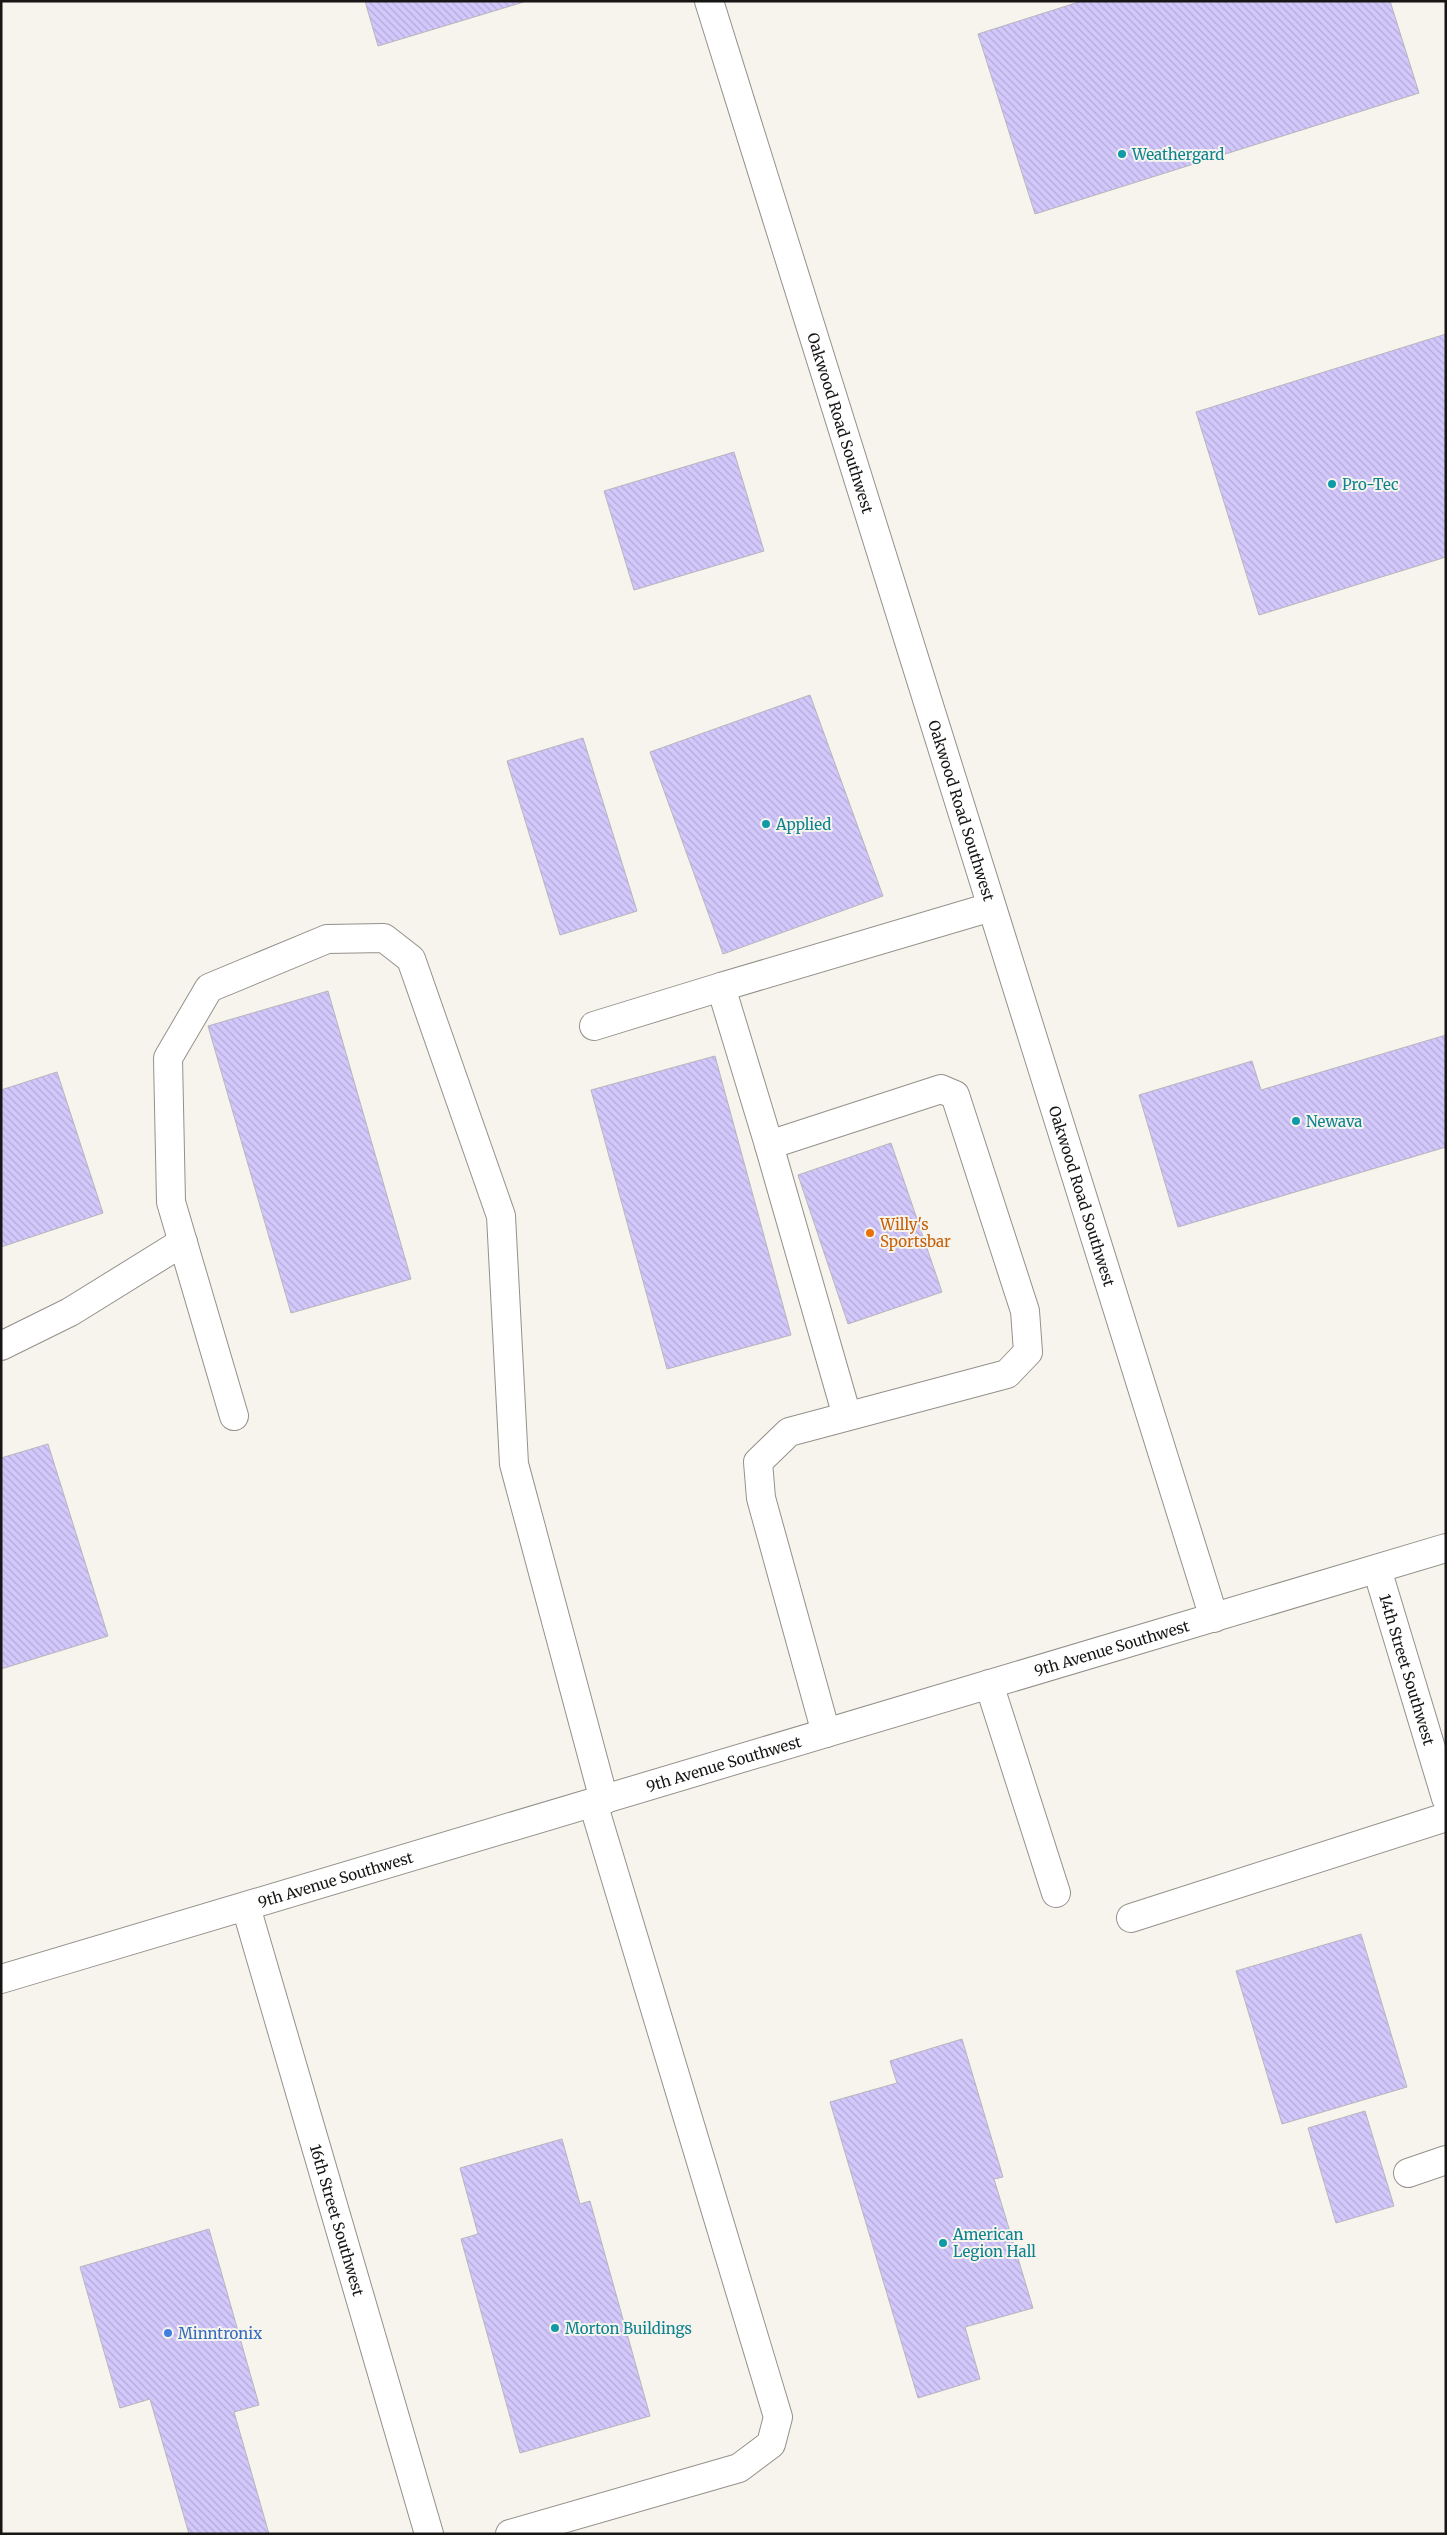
<svg xmlns="http://www.w3.org/2000/svg" width="1447" height="2535" font-family="Merriweather,serif">
<style>
.building{fill:url(#building-back-hatch);stroke:#b7b6bc}
.lines{fill:none;stroke-linecap:round;stroke-linejoin:round}
.minor-casing{stroke:#94918b;stroke-width:30}
.major-casing{stroke:#94918b;stroke-width:30}
.minor{stroke:#fff;stroke-width:28}
.major{stroke:#fff;stroke-width:28}
.culture-dot{fill:#0f9aa8;stroke:#f7f3ed;stroke-width:2}
.food-dot{fill:#e8710a;stroke:#f7f3ed;stroke-width:2}
.shop-dot{fill:#3f7fe0;stroke:#f7f3ed;stroke-width:2}
.labels{text-anchor:middle;dominant-baseline:central;stroke-width:4;stroke-linejoin:round;paint-order:stroke}
.culture-label{font-size:15px;fill:#0d838f;stroke:#f7f3ed;text-anchor:start}
.street-label{font-size:15px;fill:#171614;stroke:#f7f3ed}
.food-label{font-size:15px;fill:#c56008;stroke:#f7f3ed;text-anchor:start}
.shop-label{font-size:15px;fill:#366cbe;stroke:#f7f3ed;text-anchor:start}
</style>
<defs>
<pattern id="building-back-hatch" width="6" height="6" patternUnits="userSpaceOnUse" patternTransform="scale(1.25)"><rect width="6" height="6" fill="#d2c8fb"/><path d="M-1 5l2 2M0 0l6 6M5-1l2 2" fill="none" stroke="#b4abd6"/></pattern>
</defs>
<rect width="100%" height="100%" fill="#f7f3ed"/>
<path class="building" d="M365 1H527L378 46Z
M1082 1H1390L1419 93 1035 214 978 34Z
M1446 334V557L1259 615 1196 412Z
M734 452 764 551 634 590 604 491Z
M810 695 883 896 723 954 650 752Z
M583 738 637 911 560 935 507 761Z
M328 991 411 1279 291 1313 208 1026Z
M1446 1035V1147L1178 1227 1139 1095 1252 1061 1261 1090Z
M715 1056 791 1335 667 1369 591 1090Z
M57 1072 103 1213 1 1247V1090Z
M891 1143 942 1292 848 1324 798 1175Z
M48 1444 108 1636 1 1669V1458Z
M1361 1934 1407 2087 1282 2124 1236 1971Z
M962 2039 1003 2177 994 2179 1033 2308 965 2327 980 2379 918 2398 830 2102 897 2083 890 2061Z
M1365 2111 1394 2206 1336 2223 1308 2128Z
M562 2139 580 2204 590 2201 650 2416 520 2453 461 2239 478 2234 460 2168Z
M209 2229 259 2405 234 2412 269 2534H189L150 2399 120 2408 80 2267Z"/>
<g class="lines">
<defs>
<g id="minor">
<path id="s1" d="M709 1 1214 1618"/>
<path d="M594 1026 721 987"/>
<path d="M769 1145 847 1416"/>
<path d="M1 1346 70 1312 183 1242"/>
<path d="M234 1416 171 1202 168 1058 209 988 327 939 384 938 411 959 501 1216 514 1464 604 1800"/>
<path id="s2" d="M1377 1569 1446 1798"/>
<path d="M989 1684 1056 1893"/>
<path d="M826 1733 761 1498 758 1462 789 1432 1007 1374 1028 1352 1025 1311 955 1095 941 1089 769 1145 721 987 991 907"/>
<path id="s3" d="M246 1907 429 2534"/>
<path d="M1131 1918 1446 1817"/>
<path d="M1408 2173 1446 2160"/>
<path d="M510 2534 739 2468 771 2444 778 2417 593 1803"/>
</g>
<g id="major">
<path id="s4" d="M1 1979 1446 1548"/>
</g>
</defs>
<use href="#minor" class="minor-casing"/>
<use href="#major" class="major-casing"/>
<use href="#minor" class="minor"/>
<use href="#major" class="major"/>
</g>
<g class="culture-dot">
<circle cx="1122" cy="154" r="5"/>
<circle cx="1332" cy="484" r="5"/>
<circle cx="766" cy="824" r="5"/>
<circle cx="1296" cy="1121" r="5"/>
<circle cx="943" cy="2243" r="5"/>
<circle cx="555" cy="2328" r="5"/>
</g>
<circle class="food-dot" cx="870" cy="1233" r="5"/>
<circle class="shop-dot" cx="168" cy="2333" r="5"/>
<g class="labels">
<g class="culture-label">
<text x="1132" y="154">Weathergard</text>
<text x="1342" y="484">Pro-Tec</text>
<text x="776" y="824">Applied</text>
<text x="1306" y="1121">Newava</text>
<text x="953" y="2234">American<tspan x="953" dy="17">Legion Hall</tspan></text>
<text x="565" y="2328">Morton Buildings</text>
</g>
<g class="street-label">
<text stroke="none"><textPath href="#s1" startOffset="442">Oakwood Road Southwest</textPath></text>
<text stroke="none"><textPath href="#s1" startOffset="848">Oakwood Road Southwest</textPath></text>
<text stroke="none"><textPath href="#s1" startOffset="1252">Oakwood Road Southwest</textPath></text>
<text stroke="none"><textPath href="#s4" startOffset="1159">9th Avenue Southwest</textPath></text>
<text stroke="none"><textPath href="#s2" startOffset="105">14th Street Southwest</textPath></text>
<text stroke="none"><textPath href="#s4" startOffset="754">9th Avenue Southwest</textPath></text>
<text stroke="none"><textPath href="#s4" startOffset="349">9th Avenue Southwest</textPath></text>
<text stroke="none"><textPath href="#s3" startOffset="326">16th Street Southwest</textPath></text>
</g>
<g class="food-label">
<text x="880" y="1224">Willy's<tspan x="880" dy="17">Sportsbar</tspan></text>
</g>
<g class="shop-label">
<text x="178" y="2333">Minntronix</text>
</g>
</g>
<rect width="1447" height="2535" fill="none" stroke="#171614" stroke-width="5"/>
</svg>
